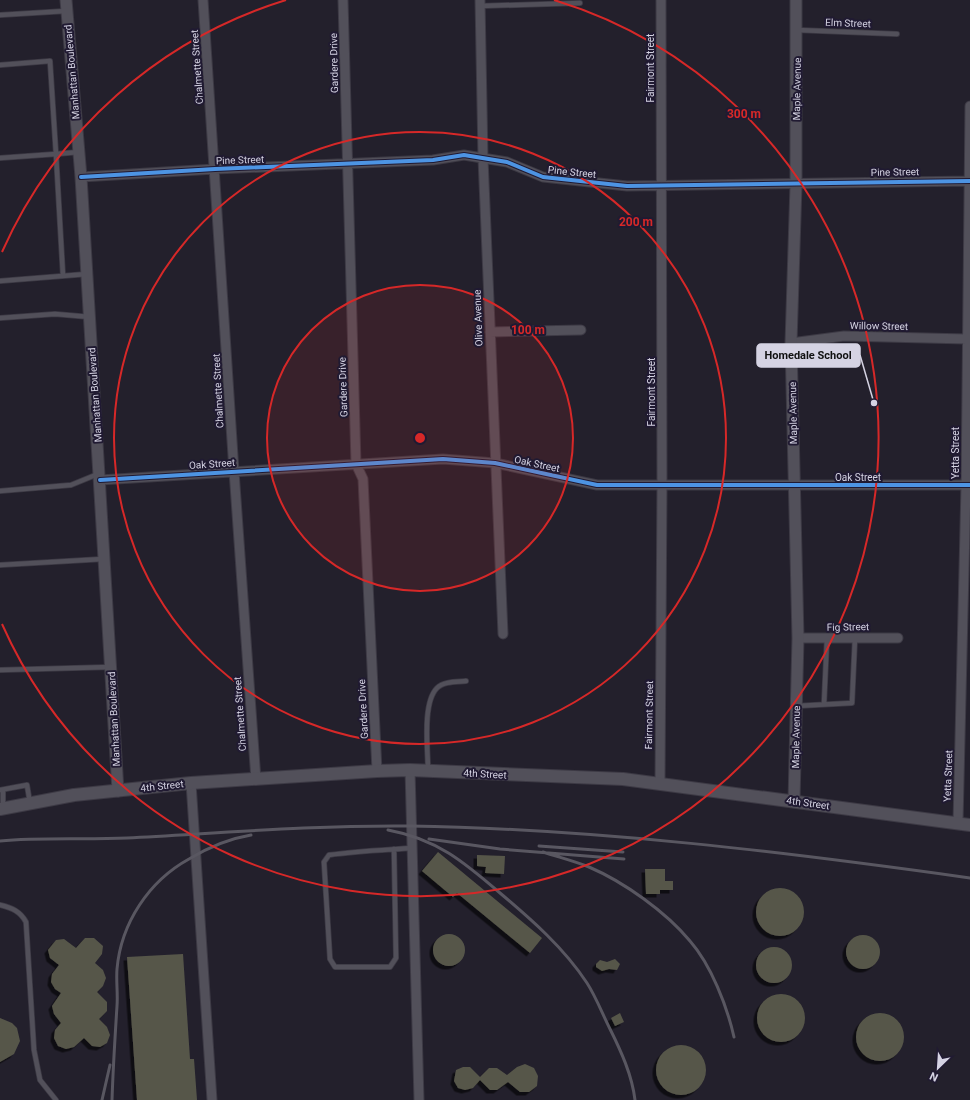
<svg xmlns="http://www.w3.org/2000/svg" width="970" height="1100" font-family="Roboto,sans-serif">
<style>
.building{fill:#565649;filter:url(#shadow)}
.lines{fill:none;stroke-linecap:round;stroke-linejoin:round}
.service-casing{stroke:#3d3a45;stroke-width:6}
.minor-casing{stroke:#3d3a45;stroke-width:11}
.tertiary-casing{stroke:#3d3a45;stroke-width:13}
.secondary-casing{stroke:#3d3a45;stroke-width:14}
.service{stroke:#52505a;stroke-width:4.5}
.minor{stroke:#52505a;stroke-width:9}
.tertiary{stroke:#52505a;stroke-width:11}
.secondary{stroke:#52505a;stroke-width:12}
.rail{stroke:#595761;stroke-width:3}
.cycleway-casing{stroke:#201a32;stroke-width:6}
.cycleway{stroke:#4d94e3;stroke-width:4}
.ring{fill:none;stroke:#d62828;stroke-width:2}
.labels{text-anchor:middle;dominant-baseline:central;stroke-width:4;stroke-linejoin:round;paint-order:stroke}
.street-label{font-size:10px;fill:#d5d3e3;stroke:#201a32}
.centre{fill:#d62828;stroke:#201a32;stroke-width:2}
.ring-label{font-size:12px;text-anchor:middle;font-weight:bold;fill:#d62828;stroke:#201a32;stroke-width:4;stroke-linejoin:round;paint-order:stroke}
.leader{fill:none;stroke:#d5d3e3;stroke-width:1.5}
.callout-dot{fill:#d5d3e3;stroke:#201a32;stroke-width:1.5}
.callout{fill:#d5d3e3;stroke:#d5d3e3;stroke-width:1.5}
.callout-label{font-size:11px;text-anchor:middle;font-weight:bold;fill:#111}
</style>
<defs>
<filter id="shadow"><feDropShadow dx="-3.5" dy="3.5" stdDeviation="0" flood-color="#0009"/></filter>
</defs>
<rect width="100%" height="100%" fill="#23202c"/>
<path class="building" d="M438 852 542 938 530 953 457 893 453 897 422 871Z
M477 855 505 856 504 874 485 873 486 867 477 866Z
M645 869H665V881H673V890H660V894H646Z
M756 912a24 24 0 1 1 48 0a24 24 0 1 1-48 0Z
M433 950a16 16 0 1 1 32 0a16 16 0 1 1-32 0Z
M846 952a17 17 0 1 1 34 0a17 17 0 1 1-34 0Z
M85 938H94L103 946 102 954 95 963 103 970 106 978 103 986 97 992 107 1002V1011L99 1019 107 1027 110 1035 107 1043 100 1047 92 1046 84 1038 74 1047 66 1049 58 1046 54 1038 55 1030 61 1023 54 1014 52 1006 61 993 55 989 51 982 52 974 59 965 50 958 48 950 56 940 64 939 76 948Z
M756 965a18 18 0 1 1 36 0a18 18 0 1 1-36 0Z
M183 954 190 1059H194L197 1100H137L127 957Z
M615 959 620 964 617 970 609 969 602 971 596 967V964L600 960 607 962Z
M757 1018a24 24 0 1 1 48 0a24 24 0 1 1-48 0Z
M620 1013 624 1022 615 1026 611 1018Z
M856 1037a24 24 0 1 1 48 0a24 24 0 1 1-48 0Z
M0 1018 12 1023 17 1028 20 1041 14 1054 0 1062Z
M656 1070a25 25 0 1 1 50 0a25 25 0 1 1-50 0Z
M525 1064 534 1068 538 1076 537 1086 529 1092H520L508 1082 497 1090H490L480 1080 473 1088 465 1090 458 1088 454 1081 456 1070 463 1067H470L480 1077 489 1068H497L507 1075 517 1067Z"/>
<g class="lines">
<defs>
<path id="service" d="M480 6 580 3
M0 15 66 11
M797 30 897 34
M0 65 50 61 56 154 79 152
M0 158 56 154 63 276
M0 281 87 274
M0 318 55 314 90 317
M0 491 71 485 98 474
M0 565 103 559
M0 670 111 667
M824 704 827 638
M796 706 852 703 855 638
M428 770C428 750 422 703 437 688 444 681 457 682 466 681
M0 790 27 785 30 803
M3 790V808
M394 849 396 958 390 967H335L330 959 324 862 329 855C357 851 385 850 413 848
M0 905C12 908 20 911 26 922L34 1050 40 1080 56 1100"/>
<path id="minor" d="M203 0 234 471 256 780
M343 0 356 464 363 479 377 771
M480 0 483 158 503 634
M81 177 215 169 433 160 464 155 507 162 543 177 627 186 970 181
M490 332 581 330
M791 343 844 336 967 339
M100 480 443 459 495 463 597 485H970
M798 638H898
M410 770 419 1100
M191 783 212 1100
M660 783 662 485 661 0
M958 823 966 485 970 106"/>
<path id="tertiary" d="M66 0 81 177 118 791
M794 801 798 638 791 343 796 185V0"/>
<path id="secondary" d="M0 809 74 795 191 783 377 771 410 770 623 779 970 825"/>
</defs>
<use href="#service" class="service-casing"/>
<use href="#minor" class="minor-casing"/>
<use href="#tertiary" class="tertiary-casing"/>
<use href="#secondary" class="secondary-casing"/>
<use href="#service" class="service"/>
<use href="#minor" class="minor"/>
<use href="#tertiary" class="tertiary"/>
<use href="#secondary" class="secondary"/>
<path class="rail" d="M388 830C437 839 464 862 500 893 532 920 564 948 587 983 596 997 602 1013 610 1029 621 1051 632 1075 635 1100
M429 839 500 849 624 859
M0 841C42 837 85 840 127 838 221 833 316 825 410 826 598 829 784 852 970 878
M539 846 623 852
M543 852C558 857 574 861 589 867 624 882 666 912 690 941 711 965 727 1006 734 1037
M102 1100 110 1065
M112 1100C113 1069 115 1037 117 1006 118 994 116 981 117 969 121 923 149 881 189 859 209 847 227 839 251 835"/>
<defs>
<path id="cycleway" d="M81 177 215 169 433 160 464 155 507 162 543 177 627 186 970 181
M100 480 443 459 495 463 597 485H970"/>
</defs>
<use href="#cycleway" class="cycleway-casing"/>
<use href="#cycleway" class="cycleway"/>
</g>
<circle cx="420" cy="438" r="153" fill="#d62828" fill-opacity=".12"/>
<g class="ring">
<circle cx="420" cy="438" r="153"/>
<circle cx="420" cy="438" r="306"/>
<path d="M2 252A458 458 0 0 1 286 0M554 0A458 458 0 1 1 2 624"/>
</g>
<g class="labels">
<g class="street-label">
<text transform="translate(848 23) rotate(2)">Elm Street</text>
<text transform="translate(334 63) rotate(-91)">Gardere Drive</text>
<text transform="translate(197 67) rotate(-94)">Chalmette Street</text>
<text transform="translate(650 68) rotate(-90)">Fairmont Street</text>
<text transform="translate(72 72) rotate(-95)">Manhattan Boulevard</text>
<text transform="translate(797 89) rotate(-89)">Maple Avenue</text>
<text transform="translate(240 160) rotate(-2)">Pine Street</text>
<text transform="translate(572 172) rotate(6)">Pine Street</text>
<text transform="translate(895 172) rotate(-1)">Pine Street</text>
<text transform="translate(478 318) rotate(-92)">Olive Avenue</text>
<text transform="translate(879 326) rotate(1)">Willow Street</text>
<text transform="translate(343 387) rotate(-92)">Gardere Drive</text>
<text transform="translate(218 391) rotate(-93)">Chalmette Street</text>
<text transform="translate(651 392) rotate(-90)">Fairmont Street</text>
<text transform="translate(95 395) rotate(-94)">Manhattan Boulevard</text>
<text transform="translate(793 413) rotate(-91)">Maple Avenue</text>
<text transform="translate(955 453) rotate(-90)">Yetta Street</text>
<text transform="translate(212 464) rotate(-4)">Oak Street</text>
<text transform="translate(537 464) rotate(12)">Oak Street</text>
<text x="858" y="477">Oak Street</text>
<text transform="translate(848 627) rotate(-1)">Fig Street</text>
<text transform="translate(363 709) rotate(-93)">Gardere Drive</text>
<text transform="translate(240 714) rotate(-94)">Chalmette Street</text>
<text transform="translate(649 715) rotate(-89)">Fairmont Street</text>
<text transform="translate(114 719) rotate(-93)">Manhattan Boulevard</text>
<text transform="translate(796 737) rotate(-89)">Maple Avenue</text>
<text transform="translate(485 774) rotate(3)">4th Street</text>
<text transform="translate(948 776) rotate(-88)">Yetta Street</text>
<text transform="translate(162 786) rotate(-6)">4th Street</text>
<text transform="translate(808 803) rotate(8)">4th Street</text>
</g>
</g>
<circle cx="420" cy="438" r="6" class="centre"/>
<g class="ring-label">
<text x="744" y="118">300 m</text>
<text x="636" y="226">200 m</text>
<text x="528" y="334">100 m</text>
</g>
<path class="leader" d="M874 403L860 355"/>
<circle class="callout-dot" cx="874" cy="403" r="4"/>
<rect class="callout" x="757" y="344" width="103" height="23" rx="4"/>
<g class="callout-label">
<text x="808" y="359">Homedale School</text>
</g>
<g transform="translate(938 1068) rotate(205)" stroke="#201a32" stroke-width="3" paint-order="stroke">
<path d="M0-3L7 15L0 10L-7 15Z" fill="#d5d3e3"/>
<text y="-6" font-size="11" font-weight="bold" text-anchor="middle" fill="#d5d3e3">N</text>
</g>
</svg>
